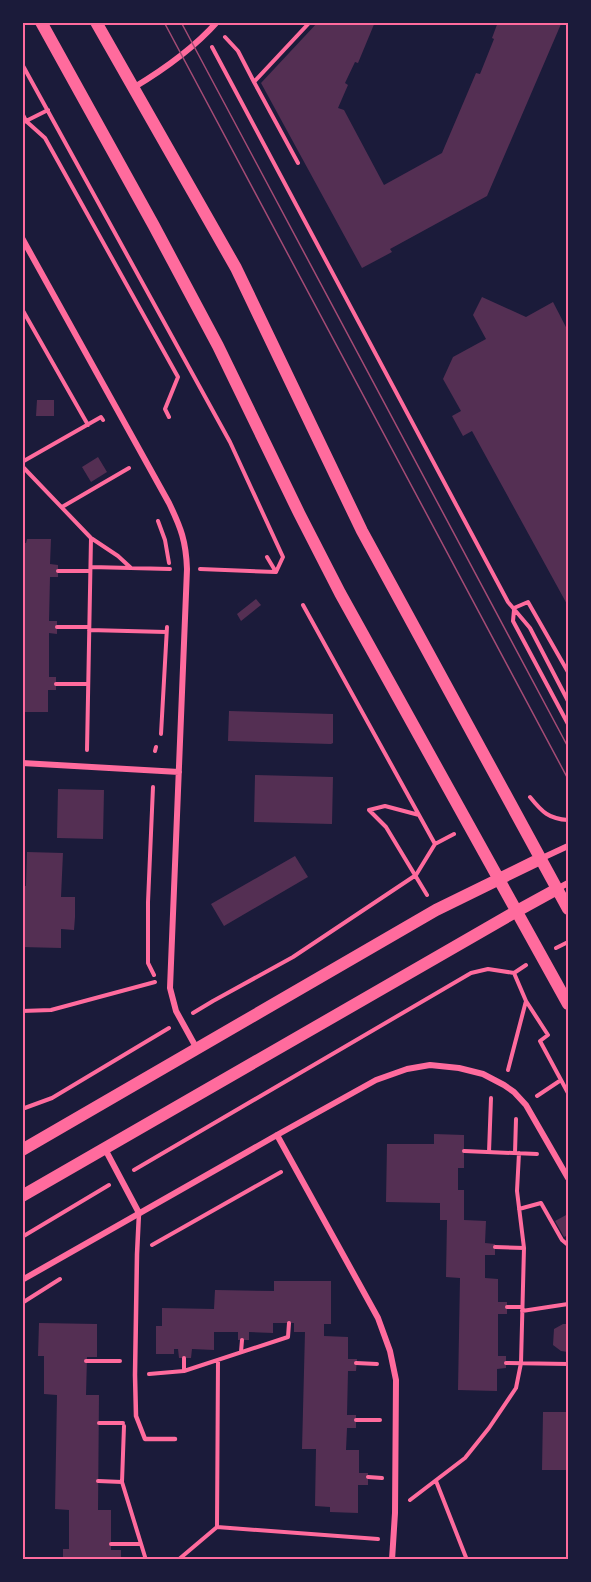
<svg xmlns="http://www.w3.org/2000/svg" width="591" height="1582" font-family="Manrope,sans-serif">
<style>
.building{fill:#542f53}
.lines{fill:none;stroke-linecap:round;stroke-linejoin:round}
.path{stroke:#ff6b9d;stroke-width:4}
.service{stroke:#ff6b9d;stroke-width:4.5}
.minor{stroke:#ff6b9d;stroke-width:6}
.secondary{stroke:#ff6b9d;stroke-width:12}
.tram{stroke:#a44b75;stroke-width:1.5}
.neatline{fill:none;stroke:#ff6b9d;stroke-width:2}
</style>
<rect width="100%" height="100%" fill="#1b1b3a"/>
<path class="building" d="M318 22H375L358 63 355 62 345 83 348 85 338 108 344 110 384 185 442 153 476 73 480 74 494 39 492 38 498 22H558L561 24 487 196 390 249 392 252 362 268 261 83Z
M482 297 526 317 553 302 568 331V606L472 431 463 436 452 416 461 411 443 379 453 357 486 339 473 315Z
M37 400H54V416H36Z
M98 457 107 472 91 482 82 467Z
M27 539H51L50 564 58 565V577H50L49 621H57V634L49 633V677H56V690H48V712H22V543H26Z
M256 599 261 605 241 621 237 614Z
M229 711 333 714V743L331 744 228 741Z
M255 775 333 777 332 824 254 822Z
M58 789 104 790 103 839 57 838Z
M27 852 63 853 61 897H75V917L74 930 61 929V948L22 947 25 903H22V886H26Z
M295 856 308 877 224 926 211 904Z
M434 1134 464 1135V1168H458V1190H464V1220L486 1221 485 1243 495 1244V1255H485V1278L498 1279V1302H507V1314H498V1356H506V1368L497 1369V1391L458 1390 460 1278 446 1277 447 1220H440V1203L386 1202 387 1144H434Z
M568 1214V1235L564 1237 555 1221Z
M274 1281H331V1324H324V1336L348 1337V1359H357L356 1371H348L347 1415H356V1428H347L346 1450H359V1473H368V1485H358V1513L330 1512V1507L315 1506 316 1449H302L305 1332H294V1323H273V1333L249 1332V1340H238V1332H214V1350L192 1349 191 1358H179L178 1349H174V1354H156V1326H162V1308L214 1309 215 1290 274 1291Z
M39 1323 97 1324V1357H87L86 1395H99L98 1510H111V1550H121V1560H63V1549H69V1510L55 1509 57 1395 44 1394V1356H38Z
M563 1324H568V1352L561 1351 553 1345 554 1329Z
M543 1412H568V1470H542Z"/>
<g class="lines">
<path class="path" d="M225 37 238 51 254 82
M212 47 508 602 530 628 568 701
M22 64 230 442 283 557 276 572 200 569
M22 113 26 121 45 138 178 377 165 409 169 417
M22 123 48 110
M298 163 254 82 310 22
M22 309 88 425
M22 462 101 417 103 420
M22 466 91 538 118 556 131 568
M62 507 129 468
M158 521 165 540 169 563
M267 557 276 572
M91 567 170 569
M58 571H90
M303 605 435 844
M514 608 528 602 568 672
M514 610 513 621 568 724
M57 627H89
M89 630 166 632
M56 684H87
M161 734 167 627
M87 750 91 538
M155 751 156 747
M153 787 148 902V963L154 975
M530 797C542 812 549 819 568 820
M419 815 385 806 369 810 386 827 427 895
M556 948 568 942
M514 973 526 965
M22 1011 51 1010 155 982
M193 1013 213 1001 293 957 416 875 435 844 454 834
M508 1070 526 1001
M537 1096 561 1080
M22 1109 52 1098 169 1028
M464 1151 537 1154
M489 1152 491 1098
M515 1153 516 1119
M134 1170 471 973 488 969 514 973 526 1001 548 1035 540 1041 568 1093
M519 1209 541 1203 562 1240 568 1245
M22 1237 109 1185
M152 1245 281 1172
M495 1247 524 1248
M22 1303 60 1279
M507 1307H522
M522 1311 568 1304
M241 1352 242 1340
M184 1358V1371
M86 1361H120
M356 1363 377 1364
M506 1363 568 1364
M149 1374 184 1371 288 1337 289 1323
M356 1420H380
M99 1423H123
M124 1426 122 1482 146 1560
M368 1477 382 1478
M98 1481 122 1482
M436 1481 467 1560
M410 1500 465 1458 489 1428 516 1388 521 1363 524 1248 517 1191 519 1153
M217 1527 378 1539
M111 1544H141
M178 1560 217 1527 218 1360"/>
<path class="service" d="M139 1213 137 1254 135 1375 136 1416 145 1439H175"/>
<path class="minor" d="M133 88C163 70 194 48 217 22
M22 238 169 503C181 528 186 541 187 569L170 988 176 1011 197 1049
M22 763 179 772
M540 859 568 846
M557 889 568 883
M277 1135 378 1318 390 1351 396 1380 395 1513 392 1560
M105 1149 139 1213
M22 1280 277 1135 376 1080 407 1069 430 1065 459 1068 483 1074 504 1085 514 1092 526 1105 568 1178"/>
<path class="secondary" d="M41 22 154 226 218 346 299 513 340 593 568 1004
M96 22 236 268 362 531 568 909
M22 1150 436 910 540 859
M22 1196 517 911 557 889"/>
<path class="tram" d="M164 22 568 779
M181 22 568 747"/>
</g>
<rect width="591" height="1582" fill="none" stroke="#1b1b3a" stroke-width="48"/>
<rect x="24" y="24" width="543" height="1534" class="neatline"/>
</svg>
